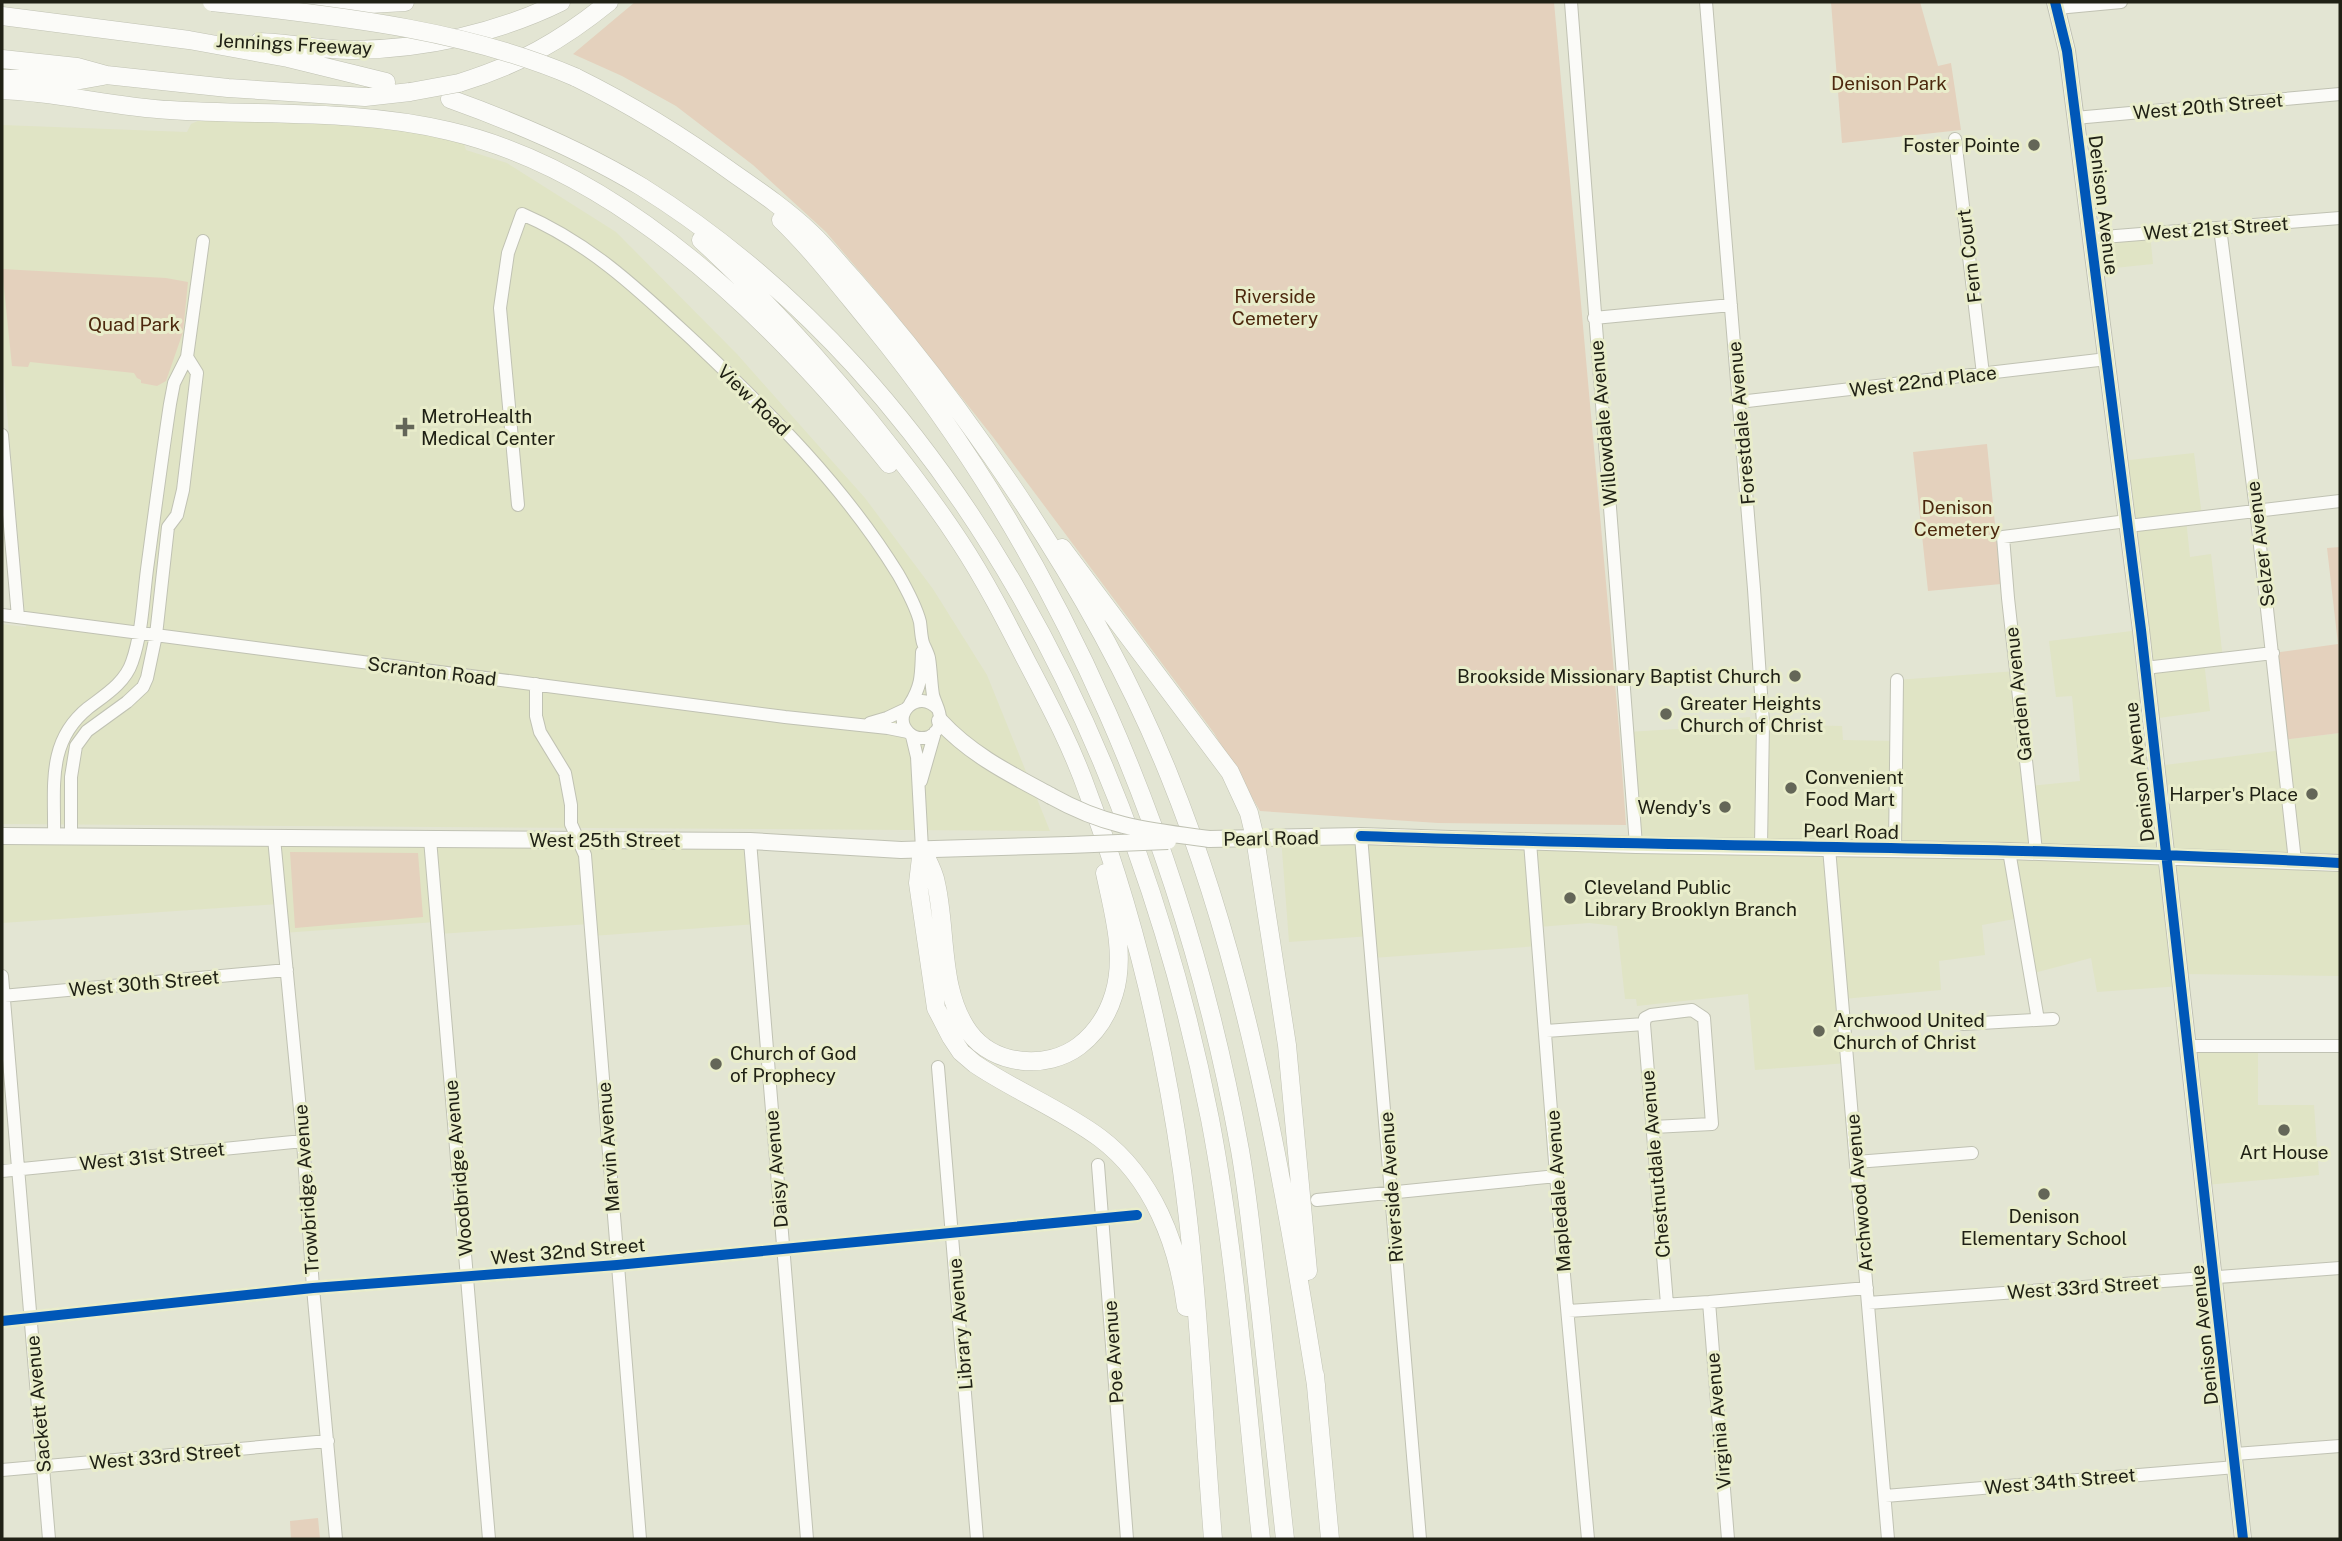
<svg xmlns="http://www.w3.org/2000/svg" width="2342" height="1541" font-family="'Public Sans',sans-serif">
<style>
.built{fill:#e0e4c5}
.green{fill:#e4d1bd}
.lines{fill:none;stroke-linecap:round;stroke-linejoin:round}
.minor-casing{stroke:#c0c2b3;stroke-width:14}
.major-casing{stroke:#c0c2b3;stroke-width:18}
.highway-casing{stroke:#c0c2b3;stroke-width:19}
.minor{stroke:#fbfbf8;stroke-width:12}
.major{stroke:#fbfbf8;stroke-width:16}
.highway{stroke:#fbfbf8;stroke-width:18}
.major-bridge-casing{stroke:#c0c2b3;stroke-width:18;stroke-linecap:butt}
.highway-bridge-casing{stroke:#c0c2b3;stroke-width:19;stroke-linecap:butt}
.major-bridge{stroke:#fbfbf8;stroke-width:16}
.highway-bridge{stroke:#fbfbf8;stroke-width:18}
.cycleway-casing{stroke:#e9edcb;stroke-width:15}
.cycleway{stroke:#0057b8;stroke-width:10}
.poi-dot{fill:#646658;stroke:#e9edcb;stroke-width:2.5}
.labels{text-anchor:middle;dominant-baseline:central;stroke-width:6;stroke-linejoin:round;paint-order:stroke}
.street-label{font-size:19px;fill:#202115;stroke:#e9edcb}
.park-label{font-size:19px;fill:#4d280e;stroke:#e9edcb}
.poi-label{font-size:19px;fill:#202115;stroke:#e9edcb;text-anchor:start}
</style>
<rect width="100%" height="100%" fill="#e3e5d3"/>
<path class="built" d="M200 120 348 124 423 133 464 144 466 150 507 163 616 232 737 354 865 498 933 589 987 675 1050 831 2 824V624L26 627 2 355V125L187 132 191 124Z
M2150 233 2153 264 2095 270 2091 238Z
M2194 453 2202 517 2186 519 2190 557 2211 554 2223 659 2204 662 2210 711 2151 719 2157 766 2283 750 2282 740 2340 733V976L2181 974V986L2097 992 2091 958 2030 974 2020 918 1982 925 1985 955 1939 961 1941 990 1843 999 1848 1063 1755 1070 1748 994 1637 1006 1636 999H1625L1617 926 1589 923 1538 927 1539 946 1372 958 1370 936 1289 942 1281 837 1636 845 1627 732 1693 728V722L1750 717V724L1842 726 1843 740 1896 741 1897 680 2016 671 2029 786 2080 781 2072 696 2056 697 2049 641 2140 630 2120 461Z
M2 836 750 841 757 924 592 936 590 924 438 934 436 922 282 933 279 904 2 923Z
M2188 1046H2258V1105H2314L2319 1175 2205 1185Z"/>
<path class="green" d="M635 2H1554L1619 728 1626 825 1438 823 1260 811 1214 733 993 437 889 306 826 232 753 165 676 106 622 76 573 54Z
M1831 2H1920L1938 66 1951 63 1961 130 1842 143Z
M2 269 166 278 188 282 183 332 166 381 157 386 141 383V380L137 378 134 373 30 362 28 367 12 366Z
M1987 444 2001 584 1928 591 1913 452Z
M2340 547V733L2282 740 2273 653 2338 644 2327 548Z
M290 852 418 853 423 917 295 928Z
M318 1518 320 1539H291L290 1521Z"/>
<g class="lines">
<defs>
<path id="minor" d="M1571 2 1636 845
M1706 2 1754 589 1763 723 1761 846
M2057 8 2121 2
M2075 118 2340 94
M1955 139 1983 374
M2220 228 2256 510 2295 861
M2091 238 2340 218
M1594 318 1731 305
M1739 402 2107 359
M2 435 18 617
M518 505 500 308 508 253 522 214C592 244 641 292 696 343 771 414 843 485 898 574 906 588 916 606 920 622 921 629 921 636 923 643 925 648 928 653 929 658 931 670 931 683 933 695 935 703 941 712 940 720 940 728 935 734 929 737 922 739 914 738 909 733 890 715 918 687 938 709
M2128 526 2340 501
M2 615 785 717 888 728 908 732
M2145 668 2273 653
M536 684V716L540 732 565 773 571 805V824L585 855 640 1539
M910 704C922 685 921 674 922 652
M870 723 887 718 906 709
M912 736 917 757 922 849
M921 781 935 732
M54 836C55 787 46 742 88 708 105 695 125 683 132 662 143 630 143 596 148 562 155 510 162 457 170 404L174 383 187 357 203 241
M71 836V777L76 746 87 731 127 702 143 687 147 678 156 635 168 527 177 515 183 490 197 373 187 357
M1361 836 1420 1539
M274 838 303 1141 313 1288 336 1539
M430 839 489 1539
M750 841 807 1539
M1530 842 1563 1264 1588 1539
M1829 848 1888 1539
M1895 849 1897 680
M2009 851 2038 1020
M2036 851 2008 598 2003 537 2127 521
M2 976 49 1539
M2 996 287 970
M1644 1024 1667 1304
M1963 1024 2053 1019
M1546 1031 1644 1024 1645 1018 1651 1015 1692 1010 1704 1018 1712 1124 1653 1127
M2188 1046H2340
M938 1067 977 1539
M1856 1162 1972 1153
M1098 1165 1127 1539
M2 1171 303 1141
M1317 1200 1557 1176
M1709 1302 1728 1539
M1868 1303 2340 1268
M1568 1311 1709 1302 1867 1288
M2 1321 313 1288 617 1265 1137 1215
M2235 1454 2340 1446
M2 1470 328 1441
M1885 1496 2236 1467"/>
<path id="major" d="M2055 2 2067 51 2141 630 2243 1539
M940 721C971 755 1012 775 1051 796
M2 836 750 841 901 850 1069 845
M1209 839 1361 836 1636 845 2009 851 2340 863"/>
<path id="highway" d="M290 2 351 5 405 2
M2 16 189 40 288 58 386 82
M259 42C291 43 322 50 354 50 424 49 498 33 561 2
M2 59 77 67 106 75 228 88 365 97 410 92
M575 77C632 105 685 138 736 175 762 193 788 211 811 233 826 247 839 264 853 279 890 321 924 363 957 408 1039 520 1117 645 1169 775 1248 970 1283 1179 1316 1385
M2 79 38 78 75 81 103 76
M459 83C518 65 561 41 609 2
M2 90C58 92 113 107 170 110 263 116 358 109 449 131 626 172 779 327 889 464
M450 99C517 123 581 150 642 187 960 386 1140 761 1210 1119 1236 1256 1246 1400 1261 1539
M781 220C814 252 842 289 871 324 1064 560 1186 851 1240 1150 1249 1202 1254 1256 1260 1308 1268 1385 1276 1462 1285 1539
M701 240C762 296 817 356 869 420 901 460 932 499 960 542 985 580 1006 621 1027 662 1049 704 1072 747 1088 793 1134 914 1164 1043 1182 1171 1199 1293 1203 1417 1213 1539
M1062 548 1230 772 1249 813 1255 838 1287 1045 1308 1271
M922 849 918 883 936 1008 951 1037 961 1052 975 1064C1015 1091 1061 1109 1100 1138 1153 1178 1178 1244 1186 1307
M922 849C927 860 934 871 936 883 947 931 939 991 969 1032 994 1066 1047 1070 1079 1046 1096 1033 1108 1014 1114 994 1126 955 1113 911 1105 873
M1315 1375 1330 1539"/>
</defs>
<use href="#minor" class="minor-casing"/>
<use href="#major" class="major-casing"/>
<use href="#highway" class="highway-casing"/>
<use href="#minor" class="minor"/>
<use href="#major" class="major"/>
<use href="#highway" class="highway"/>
<defs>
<path id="major-bridge" d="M1051 796C1106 827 1148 831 1209 839
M1069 845 1168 841"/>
<path id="highway-bridge" d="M212 2C334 16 461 28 575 77
M410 92 459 83"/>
</defs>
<use href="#major-bridge" class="major-bridge-casing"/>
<use href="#highway-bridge" class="highway-bridge-casing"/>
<use href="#major-bridge" class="major-bridge"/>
<use href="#highway-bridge" class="highway-bridge"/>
<defs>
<path id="cycleway" d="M2055 2 2067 51 2141 630 2243 1539
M1361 836C1688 848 2014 845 2340 863
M2 1321 313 1288 617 1265 1137 1215"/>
</defs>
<use href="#cycleway" class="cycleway-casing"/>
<use href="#cycleway" class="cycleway"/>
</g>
<g class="poi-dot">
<circle cx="2034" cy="145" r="7"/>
<path d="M401.5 416.5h7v7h7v7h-7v7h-7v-7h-7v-7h7z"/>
<circle cx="1795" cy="676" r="7"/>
<circle cx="1666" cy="714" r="7"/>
<circle cx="1791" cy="788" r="7"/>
<circle cx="2312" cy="794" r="7"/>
<circle cx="1725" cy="807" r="7"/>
<circle cx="1570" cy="898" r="7"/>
<circle cx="1819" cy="1031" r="7"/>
<circle cx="716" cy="1064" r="7"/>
<circle cx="2284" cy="1130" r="7"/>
<circle cx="2044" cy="1194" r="7"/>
</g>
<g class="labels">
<g class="street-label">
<text transform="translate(294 44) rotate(3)">Jennings Freeway</text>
<text transform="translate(2208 106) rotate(-5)">West 20th Street</text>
<text transform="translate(2104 205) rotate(83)">Denison Avenue</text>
<text transform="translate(2216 228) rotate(-4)">West 21st Street</text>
<text transform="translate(1969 256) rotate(-97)">Fern Court</text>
<text transform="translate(1923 381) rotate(-7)">West 22nd Place</text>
<text transform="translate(754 400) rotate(44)">View Road</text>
<text transform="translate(1603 423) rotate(-95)">Willowdale Avenue</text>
<text transform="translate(1741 423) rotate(-95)">Forestdale Avenue</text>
<text transform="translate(2260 544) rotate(-97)">Selzer Avenue</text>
<text transform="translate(432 671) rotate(7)">Scranton Road</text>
<text transform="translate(2018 694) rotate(-96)">Garden Avenue</text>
<text transform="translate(2139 772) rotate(-97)">Denison Avenue</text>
<text transform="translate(1851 831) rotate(1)">Pearl Road</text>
<text transform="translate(1271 838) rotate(-1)">Pearl Road</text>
<text x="605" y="840">West 25th Street</text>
<text transform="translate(144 983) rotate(-5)">West 30th Street</text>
<text transform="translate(608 1147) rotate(-94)">Marvin Avenue</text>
<text transform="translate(152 1156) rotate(-6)">West 31st Street</text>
<text transform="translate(1655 1164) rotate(-95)">Chestnutdale Avenue</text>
<text transform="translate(458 1168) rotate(-95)">Woodbridge Avenue</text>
<text transform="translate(776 1169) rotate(-95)">Daisy Avenue</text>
<text transform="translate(1391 1187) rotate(-94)">Riverside Avenue</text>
<text transform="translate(306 1189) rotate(-94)">Trowbridge Avenue</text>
<text transform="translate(1558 1191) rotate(-94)">Mapledale Avenue</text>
<text transform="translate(1859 1193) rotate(-95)">Archwood Avenue</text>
<text transform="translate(568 1251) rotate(-5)">West 32nd Street</text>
<text transform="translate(2083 1287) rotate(-4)">West 33rd Street</text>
<text transform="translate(960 1324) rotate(-95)">Library Avenue</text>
<text transform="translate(2204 1335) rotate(-96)">Denison Avenue</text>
<text transform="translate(1113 1352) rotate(-94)">Poe Avenue</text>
<text transform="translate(38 1404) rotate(-95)">Sackett Avenue</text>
<text transform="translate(1718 1421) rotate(-95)">Virginia Avenue</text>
<text transform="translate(165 1456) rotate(-5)">West 33rd Street</text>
<text transform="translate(2060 1481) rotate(-5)">West 34th Street</text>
</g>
<g class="park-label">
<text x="1889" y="83">Denison Park</text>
<text x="1275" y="296">Riverside<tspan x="1275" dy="22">Cemetery</tspan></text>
<text x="134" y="324">Quad Park</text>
<text x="1957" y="507">Denison<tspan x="1957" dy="22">Cemetery</tspan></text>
</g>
<g class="poi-label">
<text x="2020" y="145" text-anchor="end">Foster Pointe</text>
<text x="421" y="416">MetroHealth<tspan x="421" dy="22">Medical Center</tspan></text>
<text x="1781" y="676" text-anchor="end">Brookside Missionary Baptist Church</text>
<text x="1680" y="703">Greater Heights<tspan x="1680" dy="22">Church of Christ</tspan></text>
<text x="1805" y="777">Convenient<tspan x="1805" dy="22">Food Mart</tspan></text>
<text x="2298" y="794" text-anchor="end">Harper's Place</text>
<text x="1711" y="807" text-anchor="end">Wendy's</text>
<text x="1584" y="887">Cleveland Public<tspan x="1584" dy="22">Library Brooklyn Branch</tspan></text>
<text x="1833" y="1020">Archwood United<tspan x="1833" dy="22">Church of Christ</tspan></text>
<text x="730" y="1053">Church of God<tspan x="730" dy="22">of Prophecy</tspan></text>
<text x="2284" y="1152" text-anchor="middle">Art House</text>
<text x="2044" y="1216" text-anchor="middle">Denison<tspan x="2044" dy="22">Elementary School</tspan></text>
</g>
</g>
<rect width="2342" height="1541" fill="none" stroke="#202115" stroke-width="7"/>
</svg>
